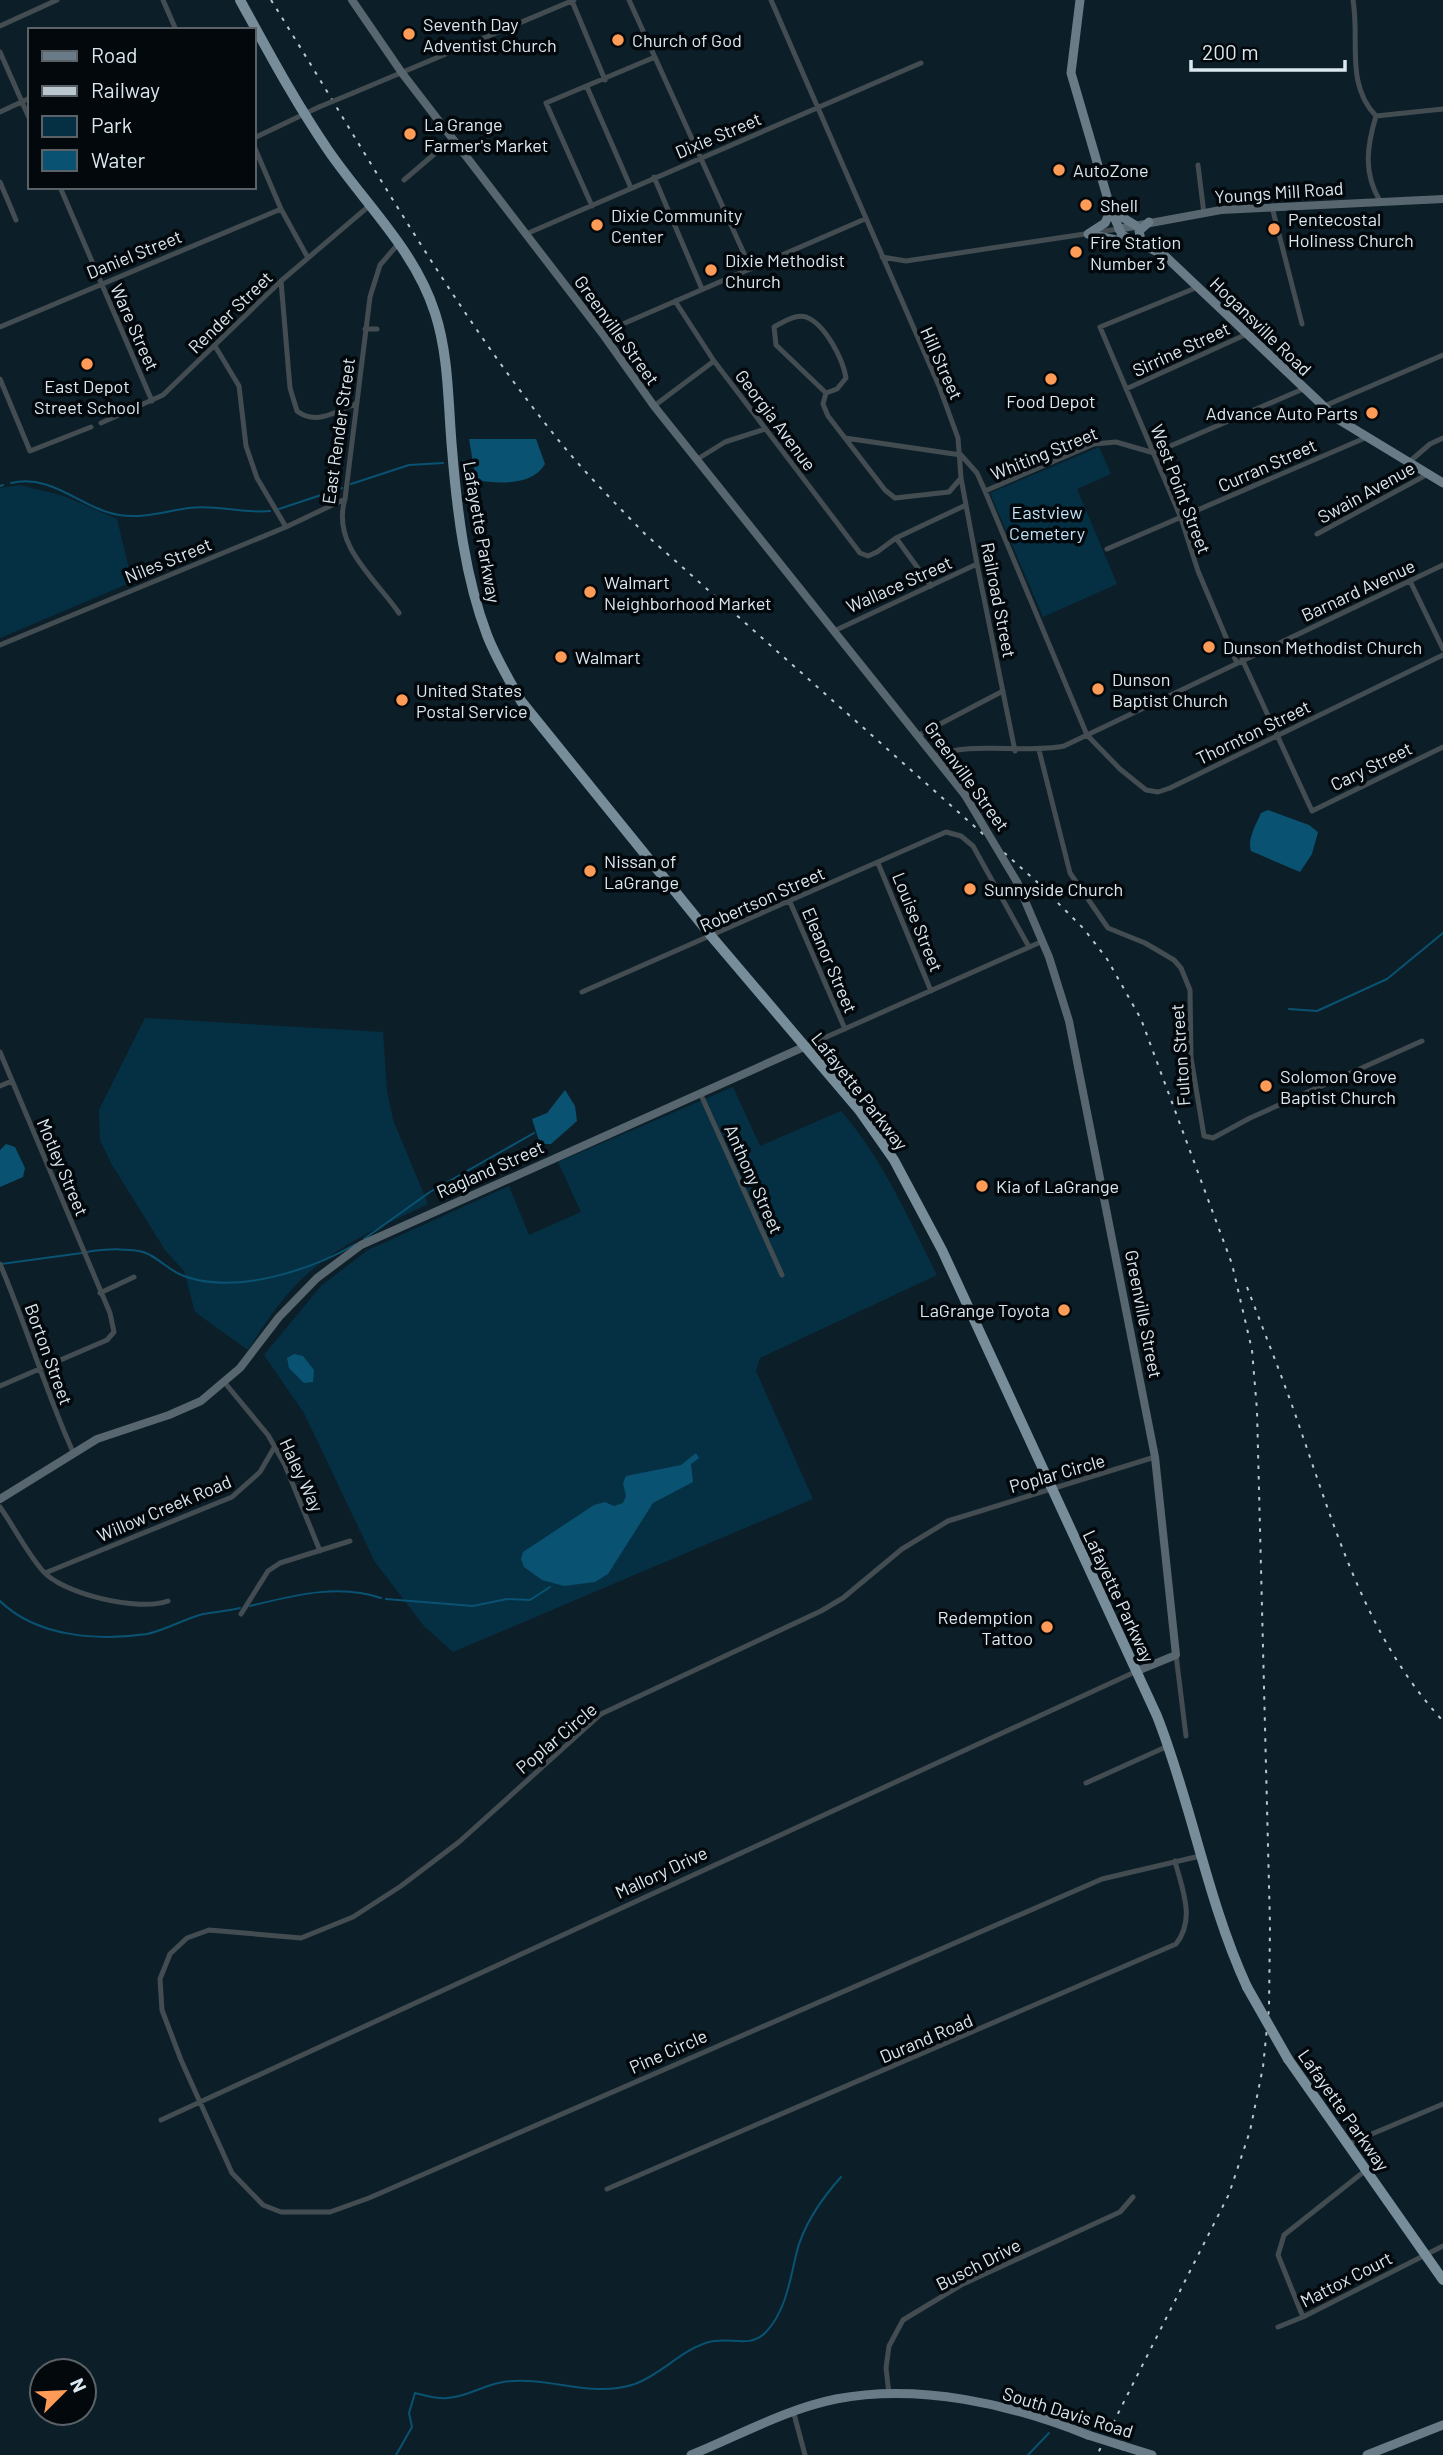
<svg xmlns="http://www.w3.org/2000/svg" width="1443" height="2455" font-family="Barlow,sans-serif">
<style>
.green{fill:#053044}
.water{fill:#095271}
.lines{fill:none;stroke-linecap:round;stroke-linejoin:round}
.stream{stroke:#095271;stroke-width:2}
.street{stroke:#434c51;stroke-width:5}
.secondary{stroke:#58666f;stroke-width:8}
.primary{stroke:#697b86;stroke-width:9}
.highway{stroke:#778d9a;stroke-width:10}
.rail{stroke:#bac7cf;stroke-width:2;stroke-dasharray:3.5 7;stroke-linecap:butt}
.street-bridge{stroke:#434c51;stroke-width:5}
.secondary-bridge{stroke:#58666f;stroke-width:8}
.primary-bridge{stroke:#697b86;stroke-width:9}
.highway-bridge{stroke:#778d9a;stroke-width:10}
.poi-dot{fill:#fe9c57;stroke:#03080c;stroke-width:2.5}
.labels{text-anchor:middle;dominant-baseline:central;stroke-width:7;stroke-linejoin:round;paint-order:stroke}
.poi-label{font-size:18px;fill:#dce8ef;stroke:#03080c;text-anchor:start}
.street-label{font-size:18px;fill:#dce8ef;stroke:#03080c}
.park-label{font-size:18px;fill:#c1e3f7;stroke:#03080c}
</style>
<rect width="100%" height="100%" fill="#0c1f29"/>
<path class="green" d="M1099 447 1111 474 1077 489 1117 584 1043 617 990 493Z
M20 485 64 496 117 519 132 582 0 638V488Z
M145 1018 383 1032 387 1091 393 1120 428 1204C384 1225 339 1244 303 1278 281 1298 264 1325 248 1350L195 1312 184 1271 165 1250 111 1163 100 1140 99 1110Z
M733 1087 760 1146 841 1111C883 1159 908 1218 937 1275L760 1358 756 1371 813 1499 453 1652 424 1626 375 1562 304 1413 264 1355 321 1286 368 1250 509 1186 529 1235 581 1212 558 1162Z"/>
<path class="water" d="M469 439H536L545 464C533 486 497 484 476 480Z
M1268 810 1309 825 1318 832 1312 854 1300 872 1251 851C1247 839 1256 825 1261 813Z
M565 1090 575 1106 577 1121 551 1144H540L532 1119 547 1113Z
M6 1144 15 1147 25 1168 23 1177 0 1187V1150Z
M294 1354 303 1356 314 1370 313 1382 304 1383 289 1368 287 1358Z
M696 1453 699 1458 691 1464 693 1482 653 1503 608 1574 595 1582 564 1586 542 1580 524 1567 521 1559 523 1552 594 1505 605 1502 614 1506 623 1503 626 1496 623 1483 626 1476 681 1465Z"/>
<g class="lines">
<path class="stream" d="M463 461H472
M11 483C52 473 82 509 119 515 143 519 166 511 189 508 216 504 243 514 270 511
M351 484 409 465 443 463
M0 486 3 485
M279 509 342 488
M1289 1009 1317 1011 1387 979 1443 933
M364 1239 430 1192 534 1133
M87 1252C102 1249 138 1247 150 1255 163 1262 172 1273 187 1277 238 1294 311 1270 356 1244
M1 1264 82 1253
M386 1599 473 1606 507 1599 530 1600 550 1587
M0 1601C37 1637 97 1641 147 1634 166 1630 184 1619 203 1614 215 1612 228 1611 240 1608
M250 1606C292 1596 338 1583 381 1598
M396 2455 412 2427 409 2413 415 2393C423 2395 433 2398 441 2398 461 2400 483 2385 503 2382 548 2375 591 2399 635 2384 662 2374 681 2350 709 2342 728 2336 749 2349 765 2333 785 2313 790 2281 796 2255 802 2227 822 2198 841 2177
M1028 2455 1049 2433"/>
<path class="street" d="M163 0 176 30
M629 0 751 269
M771 0 939 386 958 438 961 478 977 564 1015 751
M1353 0C1360 40 1345 84 1376 116 1367 146 1363 173 1380 201
M572 1 605 80
M0 26 57 0
M0 52 30 120
M587 87 631 188
M353 93 574 0
M0 112 30 98
M1376 116 1443 109
M254 138 319 107
M254 146 281 209 308 258
M1198 165 1204 214
M654 177 702 289
M404 180 452 139
M0 182 16 220
M60 187 152 401
M592 206 546 103 655 57
M1272 207 1302 324
M526 234 921 63
M399 243 380 265 370 297 345 499C331 545 375 578 399 613
M882 257 906 261 1118 229
M281 281 290 388 297 411C316 426 338 411 357 403
M1198 287 1100 327 1181 518 1198 571 1236 661
M675 301 714 361 860 553 868 556 877 552 896 538 966 505
M0 327 281 209
M365 329H377
M602 333 865 219
M215 346 239 386 246 446 257 478 286 527
M0 379 30 451 91 427
M1126 389 1247 334
M826 393 776 345 774 327C783 322 795 314 806 317 825 324 843 359 846 378L837 389 826 393 823 404 828 416 885 490 895 498 949 492 961 478
M654 406 714 361
M1322 407 1443 355
M101 423 163 395 281 281 369 206
M845 438 961 455
M961 455 977 473 985 491 1087 735 1120 769 1146 790 1158 792 1170 788 1443 655
M696 460 725 442 765 429
M1408 463 1430 444 1443 438
M985 491 1094 444 1116 442 1154 453 1303 389
M1317 534 1428 474
M896 538 931 586
M1107 549 1365 438
M1410 581 1443 649
M834 631 977 564
M0 645 286 527 345 499
M1242 659 1312 811 1443 747
M919 735 1003 691
M1039 750 1070 873 1108 928 1145 943 1174 960 1181 968 1190 990 1191 1058 1204 1136 1213 1138 1250 1118 1422 1041
M936 756C968 741 1026 754 1064 746L1443 565
M878 863 931 991
M790 902 845 1029
M582 992 946 832 961 836 973 846 1029 947
M806 1046 1043 941
M0 1052 110 1313 114 1332 107 1340 0 1386
M0 1086 12 1081
M701 1095 782 1275
M0 1264C27 1327 45 1390 73 1452
M100 1293 134 1277
M225 1383 268 1435 285 1465 320 1551
M1155 1457 948 1521 902 1549 843 1598 821 1611 601 1714 459 1842 401 1886 353 1917 301 1938 209 1930 187 1938 170 1954 160 1979 162 2010 181 2060 232 2173 263 2205 281 2212H330L369 2198 1102 1879 1200 1856
M0 1507C14 1527 26 1551 42 1570 61 1594 140 1612 168 1601
M45 1573 232 1497 260 1472 275 1446
M241 1614 268 1571 280 1563 350 1541
M1176 1655 1186 1736
M1086 1783 1168 1746
M161 2120 1137 1671
M1348 2144 1443 2104
M607 2189 1176 1944C1196 1919 1182 1889 1175 1861
M1303 2317 1278 2255 1284 2235 1366 2170
M1278 2327 1303 2317 1443 2246
M889 2394 886 2368 889 2346 903 2320 961 2285 1120 2212 1133 2197
M794 2414 805 2455"/>
<path class="secondary" d="M352 0 402 73 602 333 654 406 965 795
M1118 229 1221 210 1443 199
M1017 882 1049 957 1069 1021 1155 1457 1176 1655 1137 1671
M0 1499 97 1439 169 1415 201 1401 240 1368 279 1317 317 1278 361 1245 806 1046"/>
<path class="primary" d="M1080 0 1071 73 1111 210 1122 235 1164 255 1336 418 1443 483
M1112 211 1135 225
M1088 234 1130 243
M1088 234 1105 223 1111 210
M1142 244 1139 231 1149 222
M1123 2446 1152 2455
M691 2455C738 2436 786 2409 836 2399 919 2383 1011 2404 1088 2435
M1367 2455 1443 2425"/>
<path class="highway" d="M240 0C268 51 295 102 328 150 365 204 415 250 435 313 449 356 448 404 452 449 457 511 465 577 487 635 496 658 509 680 521 701L712 937 859 1110 894 1160 942 1250 1157 1716C1192 1805 1207 1900 1247 1987
M1288 2059 1443 2280"/>
<path class="rail" d="M271 0C361 144 446 299 552 432 580 468 613 501 645 534L1036 881 1084 929 1107 959 1141 1019 1232 1264 1252 1350 1257 1410 1270 1925 1269 2008 1263 2067 1250 2131 1229 2194 1097 2455
M1247 1287C1266 1337 1286 1386 1303 1437 1338 1538 1369 1641 1443 1721"/>
<path class="street-bridge" d="M319 107 353 93"/>
<path class="secondary-bridge" d="M965 795 1017 882"/>
<path class="primary-bridge" d="M1088 2435 1123 2446"/>
<path class="highway-bridge" d="M1247 1987 1288 2059"/>
</g>
<g class="poi-dot">
<circle cx="409" cy="34" r="7"/>
<circle cx="618" cy="40" r="7"/>
<circle cx="410" cy="134" r="7"/>
<circle cx="1059" cy="170" r="7"/>
<circle cx="1086" cy="205" r="7"/>
<circle cx="597" cy="225" r="7"/>
<circle cx="1274" cy="229" r="7"/>
<circle cx="1076" cy="252" r="7"/>
<circle cx="711" cy="270" r="7"/>
<circle cx="87" cy="364" r="7"/>
<circle cx="1051" cy="379" r="7"/>
<circle cx="1372" cy="413" r="7"/>
<circle cx="590" cy="592" r="7"/>
<circle cx="1209" cy="647" r="7"/>
<circle cx="561" cy="657" r="7"/>
<circle cx="1098" cy="689" r="7"/>
<circle cx="402" cy="700" r="7"/>
<circle cx="590" cy="871" r="7"/>
<circle cx="970" cy="889" r="7"/>
<circle cx="1266" cy="1086" r="7"/>
<circle cx="982" cy="1186" r="7"/>
<circle cx="1064" cy="1310" r="7"/>
<circle cx="1047" cy="1627" r="7"/>
</g>
<g class="labels">
<g class="poi-label">
<text x="423" y="24">Seventh Day<tspan x="423" dy="21">Adventist Church</tspan></text>
<text x="632" y="40">Church of God</text>
<text x="424" y="124">La Grange<tspan x="424" dy="21">Farmer's Market</tspan></text>
<text x="1073" y="170">AutoZone</text>
<text x="1100" y="205">Shell</text>
<text x="611" y="215">Dixie Community<tspan x="611" dy="21">Center</tspan></text>
<text x="1288" y="219">Pentecostal<tspan x="1288" dy="21">Holiness Church</tspan></text>
<text x="1090" y="242">Fire Station<tspan x="1090" dy="21">Number 3</tspan></text>
<text x="725" y="260">Dixie Methodist<tspan x="725" dy="21">Church</tspan></text>
<text x="87" y="386" text-anchor="middle">East Depot<tspan x="87" dy="21">Street School</tspan></text>
<text x="1051" y="401" text-anchor="middle">Food Depot</text>
<text x="1358" y="413" text-anchor="end">Advance Auto Parts</text>
<text x="604" y="582">Walmart<tspan x="604" dy="21">Neighborhood Market</tspan></text>
<text x="1223" y="647">Dunson Methodist Church</text>
<text x="575" y="657">Walmart</text>
<text x="1112" y="679">Dunson<tspan x="1112" dy="21">Baptist Church</tspan></text>
<text x="416" y="690">United States<tspan x="416" dy="21">Postal Service</tspan></text>
<text x="604" y="861">Nissan of<tspan x="604" dy="21">LaGrange</tspan></text>
<text x="984" y="889">Sunnyside Church</text>
<text x="1280" y="1076">Solomon Grove<tspan x="1280" dy="21">Baptist Church</tspan></text>
<text x="996" y="1186">Kia of LaGrange</text>
<text x="1050" y="1310" text-anchor="end">LaGrange Toyota</text>
<text x="1033" y="1617" text-anchor="end">Redemption<tspan x="1033" dy="21">Tattoo</tspan></text>
</g>
<g class="street-label">
<text transform="translate(718 135) rotate(-23)">Dixie Street</text>
<text transform="translate(1279 192) rotate(-4)">Youngs Mill Road</text>
<text transform="translate(134 254) rotate(-22)">Daniel Street</text>
<text transform="translate(230 312) rotate(-44)">Render Street</text>
<text transform="translate(1261 326) rotate(44)">Hogansville Road</text>
<text transform="translate(135 327) rotate(66)">Ware Street</text>
<text transform="translate(617 330) rotate(54)">Greenville Street</text>
<text transform="translate(1181 349) rotate(-25)">Sirrine Street</text>
<text transform="translate(942 363) rotate(66)">Hill Street</text>
<text transform="translate(776 420) rotate(53)">Georgia Avenue</text>
<text transform="translate(338 431) rotate(-82)">East Render Street</text>
<text transform="translate(1044 453) rotate(-22)">Whiting Street</text>
<text transform="translate(1267 465) rotate(-24)">Curran Street</text>
<text transform="translate(1181 489) rotate(69)">West Point Street</text>
<text transform="translate(1366 492) rotate(-29)">Swain Avenue</text>
<text transform="translate(482 532) rotate(80)">Lafayette Parkway</text>
<text transform="translate(168 560) rotate(-22)">Niles Street</text>
<text transform="translate(899 584) rotate(-24)">Wallace Street</text>
<text transform="translate(1358 590) rotate(-25)">Barnard Avenue</text>
<text transform="translate(999 600) rotate(79)">Railroad Street</text>
<text transform="translate(1253 732) rotate(-26)">Thornton Street</text>
<text transform="translate(1371 766) rotate(-26)">Cary Street</text>
<text transform="translate(967 776) rotate(54)">Greenville Street</text>
<text transform="translate(762 899) rotate(-24)">Robertson Street</text>
<text transform="translate(918 922) rotate(68)">Louise Street</text>
<text transform="translate(830 960) rotate(67)">Eleanor Street</text>
<text transform="translate(1180 1055) rotate(-94)">Fulton Street</text>
<text transform="translate(860 1091) rotate(52)">Lafayette Parkway</text>
<text transform="translate(63 1167) rotate(67)">Motley Street</text>
<text transform="translate(490 1169) rotate(-24)">Ragland Street</text>
<text transform="translate(754 1179) rotate(66)">Anthony Street</text>
<text transform="translate(1144 1314) rotate(79)">Greenville Street</text>
<text transform="translate(49 1354) rotate(70)">Borton Street</text>
<text transform="translate(1057 1473) rotate(-16)">Poplar Circle</text>
<text transform="translate(302 1475) rotate(65)">Haley Way</text>
<text transform="translate(164 1508) rotate(-23)">Willow Creek Road</text>
<text transform="translate(1119 1596) rotate(65)">Lafayette Parkway</text>
<text transform="translate(556 1738) rotate(-40)">Poplar Circle</text>
<text transform="translate(661 1872) rotate(-25)">Mallory Drive</text>
<text transform="translate(926 2038) rotate(-23)">Durand Road</text>
<text transform="translate(668 2051) rotate(-24)">Pine Circle</text>
<text transform="translate(1344 2110) rotate(55)">Lafayette Parkway</text>
<text transform="translate(978 2264) rotate(-27)">Busch Drive</text>
<text transform="translate(1346 2279) rotate(-27)">Mattox Court</text>
<text transform="translate(1068 2412) rotate(17)">South Davis Road</text>
</g>
<g class="park-label">
<text x="1047" y="512">Eastview<tspan x="1047" dy="21">Cemetery</tspan></text>
</g>
</g>
<rect x="28" y="28" width="228" height="161" fill="#03080c" stroke="#5a6267" stroke-width="2"/>
<rect x="42" y="51" width="35" height="10" fill="#697b86" stroke="#5a6267" stroke-width="2"/>
<text x="91" y="63" font-size="21" fill="#dce8ef">Road</text>
<rect x="42" y="86" width="35" height="10" fill="#bac7cf" stroke="#5a6267" stroke-width="2"/>
<text x="91" y="98" font-size="21" fill="#dce8ef">Railway</text>
<rect x="42" y="116" width="35" height="21" fill="#053044" stroke="#5a6267" stroke-width="2"/>
<text x="91" y="133" font-size="21" fill="#dce8ef">Park</text>
<rect x="42" y="150" width="35" height="21" fill="#095271" stroke="#5a6267" stroke-width="2"/>
<text x="91" y="168" font-size="21" fill="#dce8ef">Water</text>
<g transform="translate(63 2392) rotate(66)"><circle r="33" fill="#03080c" stroke="#5a6267" stroke-width="2"/>
<path d="M0-5L12 26L0 18L-12 26Z" fill="#fe9c57"/>
<text y="-10" font-size="19" font-weight="bold" text-anchor="middle" fill="#dce8ef">N</text>
</g>
<path d="M1191 60v10h154v-10" fill="none" stroke="#dce8ef" stroke-width="3.5"/>
<text x="1202" y="60" font-size="21" fill="#dce8ef" stroke="#03080c" stroke-width="5" paint-order="stroke">200 m</text>
</svg>
